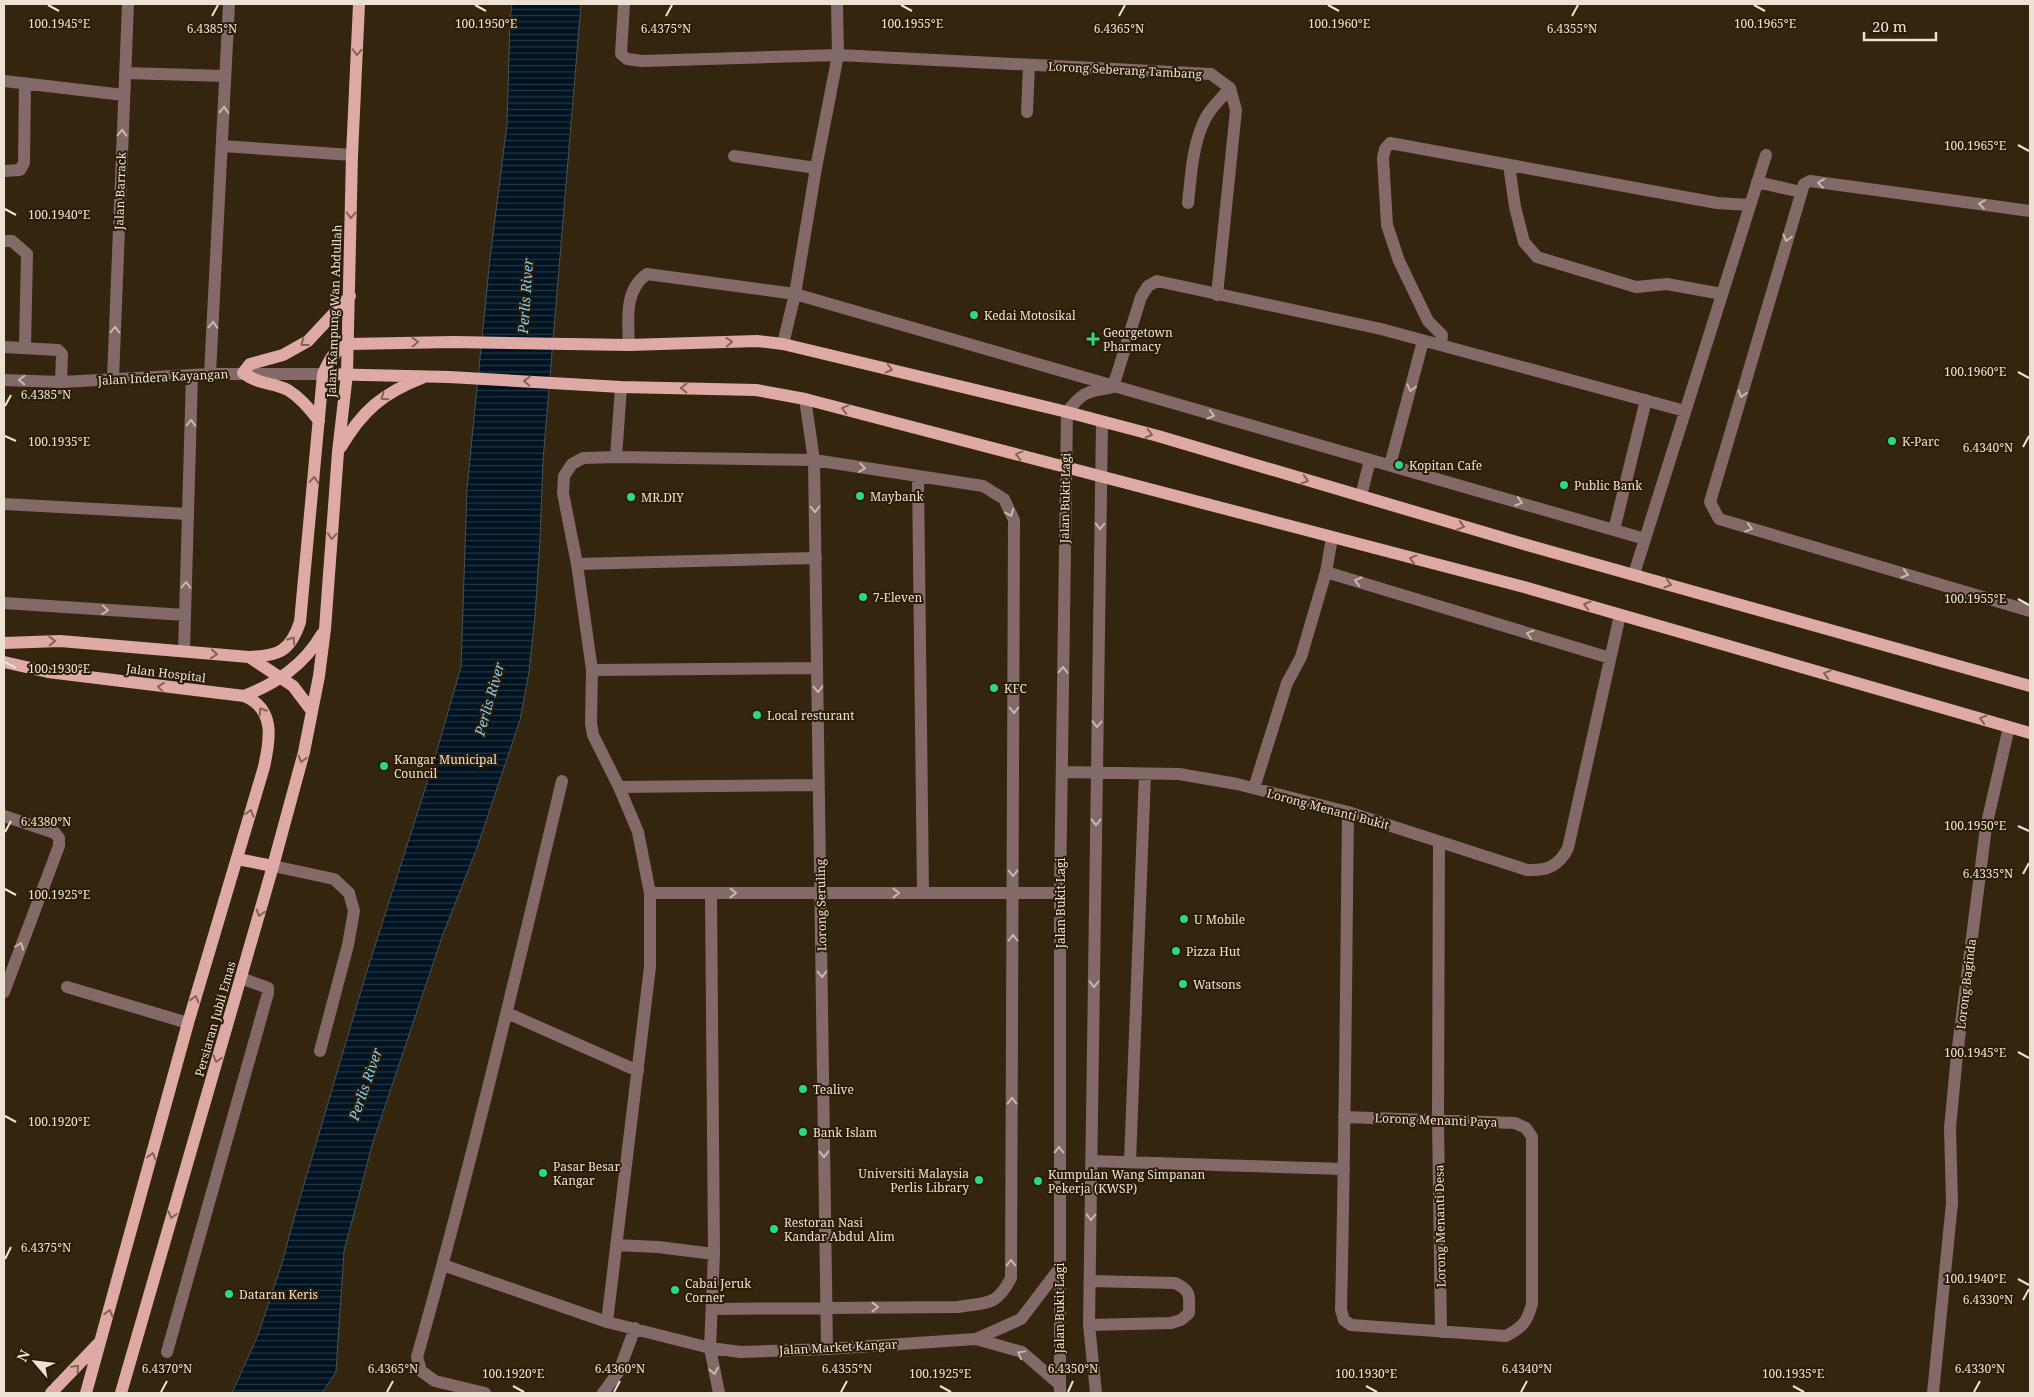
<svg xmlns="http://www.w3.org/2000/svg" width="2034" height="1397" font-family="'Noto Serif',serif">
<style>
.water{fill:url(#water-rules);stroke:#475157}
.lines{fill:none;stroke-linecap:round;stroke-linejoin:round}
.minor{stroke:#836967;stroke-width:12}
.major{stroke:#dfaaa5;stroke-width:12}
.oneway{stroke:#846355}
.oneway2{stroke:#c7b8ae}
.ticks{fill:none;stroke:#ece2d4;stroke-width:2}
.poi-dot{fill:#2cd884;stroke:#2a1c05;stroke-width:2}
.labels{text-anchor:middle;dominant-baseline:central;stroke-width:4;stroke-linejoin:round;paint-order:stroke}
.street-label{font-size:12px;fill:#ece2d4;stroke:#2a1c05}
.poi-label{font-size:12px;fill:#ece2d4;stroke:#2a1c05;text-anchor:start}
.water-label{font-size:14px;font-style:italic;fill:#7ecdfe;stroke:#2a1c05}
.ticks-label{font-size:12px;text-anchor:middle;fill:#ece2d4;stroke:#2a1c05;stroke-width:4;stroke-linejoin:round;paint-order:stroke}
</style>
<defs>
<pattern id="water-rules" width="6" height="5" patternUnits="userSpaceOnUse" patternTransform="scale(1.25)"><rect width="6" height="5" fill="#001322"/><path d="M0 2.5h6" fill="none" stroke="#253541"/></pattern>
</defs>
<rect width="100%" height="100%" fill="#34250e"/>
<path class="water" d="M512 4H581L543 461 540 541 535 616 529 672 520 720 477 848 442 937 373 1142 344 1251 336 1372 322 1393H232L258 1335 282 1263 295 1215 366 974 433 764 461 667 467 488 490 258 507 124 510 20Z"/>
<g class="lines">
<path class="minor" d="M624 4 621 54 627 59 642 61 838 55 1211 74 1230 88 1236 110 1217 295
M125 73 225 76
M4 81 124 95
M1027 112 1029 65
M222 146 352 155
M734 156 816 168
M1509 165 1515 207 1524 242 1537 257 1636 287 1667 284 1722 294
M4 171 20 170 24 163 25 84
M1757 182 1801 192
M1188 203C1191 177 1192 150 1202 126 1207 111 1220 100 1230 88
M2030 211 1810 181 1804 184 1710 502 1719 519 2030 611
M4 241H12L27 254 25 347
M783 344 795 294 816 168 838 55 837 4
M629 345C628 320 624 290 647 274L795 294 1645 539
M1441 345 1442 335 1428 321 1399 261 1387 225 1383 158 1385 149 1390 143 1717 203 1750 205
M4 347 58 350 62 354 61 382
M210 374 229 4
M113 379 128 4
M4 380 61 382 210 374H323
M1113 387 1141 297 1148 286 1157 281 1381 329 1685 411
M805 399 814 460 827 1349
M616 457 621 387
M1390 465 1423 341
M918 476 923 893
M1361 496 1370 460
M4 504 188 514
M1614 530 1646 400
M577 564 816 558
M1326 572 1610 658
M1634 574 1766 155
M4 603 185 615
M184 651 192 375
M592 670 817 668
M1062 772 1179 774 1237 784 1348 812 1527 870C1547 871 1559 866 1568 848L1620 615
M619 787 819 785
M1254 788 1287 683 1301 657 1326 572 1332 538
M4 816 55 833 59 838V846L4 992
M1439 842 1438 1120 1441 1332
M273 866 334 879 349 893 354 911 348 945 320 1051
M650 893H1060
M711 893 714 1254 710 1348 719 1393
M67 987 188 1023
M507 1013 638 1071
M1344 1117 1515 1123 1526 1128 1532 1137V1304C1527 1322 1523 1327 1506 1336L1351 1325 1344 1320 1341 1310C1345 1144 1346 978 1348 812
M1091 1161 1344 1169
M1130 1162 1145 774
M616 1245 658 1247 714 1254
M443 1265 607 1322 710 1348 741 1352 827 1349 976 1339 1022 1352 1059 1384
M607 1322 650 967V893L638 832 619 787 593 735 591 723 592 670 577 564 563 493 564 476 572 464 583 458 616 457 814 460 983 486 1004 499 1014 520 1011 1278C996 1307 987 1302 958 1307L713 1309
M1089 1325 1171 1323 1181 1320 1189 1313C1189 1296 1192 1291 1175 1283L1090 1281
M976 1339 1021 1319 1059 1269
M167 1352 268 993V988L241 978
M485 1393 435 1381 421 1371 417 1357C471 1166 516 974 562 781
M603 1393 619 1371 635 1328
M1060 1393V893L1067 412C1081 394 1086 391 1109 388
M1096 1393 1089 1325 1102 423
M1933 1393 1952 1203 1950 1128 1957 1055 1986 827 2009 727"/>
<path class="major" d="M323 374 449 377 621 387 756 390 805 399 1524 587 2030 733
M319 421C310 409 301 398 288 390 272 382 260 385 243 373L250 364 283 355 308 341 350 296
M341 447C362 411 383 393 422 378
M4 643 60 641 249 657C278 656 290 652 300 622L323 374C329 360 334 350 349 344L453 342 629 345 757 341 783 344 1067 412 1158 436 1527 545 2030 686
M249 657 293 686 312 711
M4 662 48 672 244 696C276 709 270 740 264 767L188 1023 86 1393
M244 696C277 683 304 665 322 634
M237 859 273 866
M51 1393 98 1344
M121 1393 273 866 304 752 319 676 325 629 338 452 347 374 352 155 359 4"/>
</g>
<defs><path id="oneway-chevron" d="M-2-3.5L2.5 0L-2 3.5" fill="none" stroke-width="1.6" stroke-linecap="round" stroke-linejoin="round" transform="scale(1.25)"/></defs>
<g class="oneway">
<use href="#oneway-chevron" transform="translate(357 52) rotate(93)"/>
<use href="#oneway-chevron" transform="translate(351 215) rotate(91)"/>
<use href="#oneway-chevron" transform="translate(415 342) rotate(-1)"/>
<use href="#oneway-chevron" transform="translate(729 342) rotate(-2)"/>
<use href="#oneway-chevron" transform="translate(304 343) rotate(143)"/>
<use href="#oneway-chevron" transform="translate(889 369) rotate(14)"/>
<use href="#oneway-chevron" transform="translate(527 381) rotate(-177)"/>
<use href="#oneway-chevron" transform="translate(684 388) rotate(-179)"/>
<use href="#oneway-chevron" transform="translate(384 397) rotate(146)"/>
<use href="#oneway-chevron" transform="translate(845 409) rotate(-165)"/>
<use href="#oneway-chevron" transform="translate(1149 434) rotate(14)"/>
<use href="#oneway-chevron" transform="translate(1019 455) rotate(-165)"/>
<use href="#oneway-chevron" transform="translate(314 480) rotate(-85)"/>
<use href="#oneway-chevron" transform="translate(1305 480) rotate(16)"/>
<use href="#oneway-chevron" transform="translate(1461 526) rotate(17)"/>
<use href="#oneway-chevron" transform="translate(332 536) rotate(94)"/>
<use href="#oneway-chevron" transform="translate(1413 559) rotate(-165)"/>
<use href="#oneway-chevron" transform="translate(1668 584) rotate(16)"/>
<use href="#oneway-chevron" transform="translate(1587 605) rotate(-164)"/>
<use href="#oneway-chevron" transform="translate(292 640) rotate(-55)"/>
<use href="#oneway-chevron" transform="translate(52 641) rotate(-2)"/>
<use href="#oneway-chevron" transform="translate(214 654) rotate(5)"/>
<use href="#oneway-chevron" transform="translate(1827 674) rotate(-164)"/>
<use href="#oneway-chevron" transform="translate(161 687) rotate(-173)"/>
<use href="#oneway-chevron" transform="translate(262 711) rotate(-123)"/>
<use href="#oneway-chevron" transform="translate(1983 719) rotate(-164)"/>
<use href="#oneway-chevron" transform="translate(302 759) rotate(105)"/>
<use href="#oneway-chevron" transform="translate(250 813) rotate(-74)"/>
<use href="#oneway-chevron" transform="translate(260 913) rotate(106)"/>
<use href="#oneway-chevron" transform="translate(195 999) rotate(-73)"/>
<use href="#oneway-chevron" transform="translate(217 1059) rotate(106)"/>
<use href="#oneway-chevron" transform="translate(152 1156) rotate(-75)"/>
<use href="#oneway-chevron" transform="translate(172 1215) rotate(106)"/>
<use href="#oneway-chevron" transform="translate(109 1313) rotate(-75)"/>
<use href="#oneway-chevron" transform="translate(76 1368) rotate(-47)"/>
</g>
<g class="oneway2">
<use href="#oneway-chevron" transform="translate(224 110) rotate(-87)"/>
<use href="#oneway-chevron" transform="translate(122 133) rotate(-88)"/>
<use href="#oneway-chevron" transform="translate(1821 183) rotate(-172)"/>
<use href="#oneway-chevron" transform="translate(1982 204) rotate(-172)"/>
<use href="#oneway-chevron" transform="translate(1787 238) rotate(106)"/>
<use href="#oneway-chevron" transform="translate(213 325) rotate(-87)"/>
<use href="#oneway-chevron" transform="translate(115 330) rotate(-88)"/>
<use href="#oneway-chevron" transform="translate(22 380) rotate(-178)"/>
<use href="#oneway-chevron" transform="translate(1411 388) rotate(105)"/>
<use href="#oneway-chevron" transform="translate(1742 394) rotate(106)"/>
<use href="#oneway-chevron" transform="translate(1211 415) rotate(16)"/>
<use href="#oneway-chevron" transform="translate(191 423) rotate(-88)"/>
<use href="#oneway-chevron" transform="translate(862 468) rotate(9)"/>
<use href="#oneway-chevron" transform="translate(1519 502) rotate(16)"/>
<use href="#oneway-chevron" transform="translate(815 509) rotate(89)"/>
<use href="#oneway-chevron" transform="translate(1010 513) rotate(67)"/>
<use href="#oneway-chevron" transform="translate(1100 526) rotate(91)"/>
<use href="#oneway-chevron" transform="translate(1749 528) rotate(16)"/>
<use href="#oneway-chevron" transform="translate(1905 574) rotate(16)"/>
<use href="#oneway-chevron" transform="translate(1358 581) rotate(-163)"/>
<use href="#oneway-chevron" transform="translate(186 585) rotate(-88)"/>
<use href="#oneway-chevron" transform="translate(105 610) rotate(4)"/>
<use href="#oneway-chevron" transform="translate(1530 634) rotate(-163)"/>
<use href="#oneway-chevron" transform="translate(1063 670) rotate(-89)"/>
<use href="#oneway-chevron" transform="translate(818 689) rotate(89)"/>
<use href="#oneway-chevron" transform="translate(1014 710) rotate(90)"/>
<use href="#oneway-chevron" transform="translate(1097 724) rotate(91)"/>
<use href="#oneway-chevron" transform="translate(1096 822) rotate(91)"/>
<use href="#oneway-chevron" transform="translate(1013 873) rotate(90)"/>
<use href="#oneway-chevron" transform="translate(733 893)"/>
<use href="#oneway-chevron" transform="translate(896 893)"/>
<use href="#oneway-chevron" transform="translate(1013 938) rotate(-90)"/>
<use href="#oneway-chevron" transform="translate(20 946) rotate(-69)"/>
<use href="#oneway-chevron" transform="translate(822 974) rotate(89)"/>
<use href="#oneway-chevron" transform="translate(1094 984) rotate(91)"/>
<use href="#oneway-chevron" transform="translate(1012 1101) rotate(-90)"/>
<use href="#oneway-chevron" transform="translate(1059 1150) rotate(-90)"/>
<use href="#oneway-chevron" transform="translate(824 1154) rotate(89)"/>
<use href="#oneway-chevron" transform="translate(1091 1217) rotate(91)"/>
<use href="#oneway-chevron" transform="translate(1011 1263) rotate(-90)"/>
<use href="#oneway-chevron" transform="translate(875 1307)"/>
<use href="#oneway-chevron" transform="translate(1021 1354) rotate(-151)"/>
<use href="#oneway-chevron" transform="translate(714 1371) rotate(79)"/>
</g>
<path class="ticks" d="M48 5 59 11M475 5 486 11M901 5 912 11M1328 5 1339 11M1754 5 1765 11M212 16 218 5M666 16 672 5M1119 16 1125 5M1572 16 1578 5M2018 145 2029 151M5 209 16 215M2018 372 2029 378M5 406 11 395M5 436 16 441M2023 447 2029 436M2018 599 2029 605M5 662 16 668M2018 826 2029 831M5 832 11 821M2023 874 2029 863M5 889 16 895M2018 1052 2029 1058M5 1116 16 1122M5 1259 11 1247M2018 1279 2029 1285M2023 1300 2029 1289M513 1386 524 1392M940 1386 951 1392M1366 1386 1377 1392M1793 1386 1804 1392M161 1392 167 1381M387 1392 393 1381M614 1392 620 1381M841 1392 847 1381M1068 1392 1073 1381M1521 1392 1527 1381M1974 1392 1980 1381"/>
<g class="poi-dot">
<circle cx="974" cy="315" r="5"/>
<path d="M1090.5 331.5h5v5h5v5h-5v5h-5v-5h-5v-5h5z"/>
<circle cx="1892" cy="441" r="5"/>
<circle cx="1399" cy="465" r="5"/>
<circle cx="1564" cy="485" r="5"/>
<circle cx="860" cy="496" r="5"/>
<circle cx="631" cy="497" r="5"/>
<circle cx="863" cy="597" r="5"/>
<circle cx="994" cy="688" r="5"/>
<circle cx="757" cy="715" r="5"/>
<circle cx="384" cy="766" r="5"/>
<circle cx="1184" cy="919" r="5"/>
<circle cx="1176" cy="951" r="5"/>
<circle cx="1183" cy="984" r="5"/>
<circle cx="803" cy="1089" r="5"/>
<circle cx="803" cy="1132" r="5"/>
<circle cx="543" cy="1173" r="5"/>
<circle cx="979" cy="1180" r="5"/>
<circle cx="1038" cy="1181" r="5"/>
<circle cx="774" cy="1229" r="5"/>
<circle cx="675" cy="1290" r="5"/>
<circle cx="229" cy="1294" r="5"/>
</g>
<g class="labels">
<g class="street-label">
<text transform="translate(1125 70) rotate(3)">Lorong Seberang Tambang</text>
<text transform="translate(120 191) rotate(-88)">Jalan Barrack</text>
<text transform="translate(334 311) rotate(-88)">Jalan Kampung Wan Abdullah</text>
<text transform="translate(163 377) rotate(-3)">Jalan Indera Kayangan</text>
<text transform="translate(1065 498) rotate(-89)">Jalan Bukit Lagi</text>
<text transform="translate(166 673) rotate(7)">Jalan Hospital</text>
<text transform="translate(1328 809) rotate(15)">Lorong Menanti Bukit</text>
<text transform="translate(1060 903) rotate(-90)">Jalan Bukit Lagi</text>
<text transform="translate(821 905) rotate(-91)">Lorong Seruling</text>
<text transform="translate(1966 984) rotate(-83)">Lorong Baginda</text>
<text transform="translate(215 1019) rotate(-74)">Persiaran Jubli Emas</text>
<text transform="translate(1436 1120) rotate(2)">Lorong Menanti Paya</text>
<text transform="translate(1440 1226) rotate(-91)">Lorong Menanti Desa</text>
<text transform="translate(1059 1308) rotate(-90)">Jalan Bukit Lagi</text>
<text transform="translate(838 1347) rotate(-3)">Jalan Market Kangar</text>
</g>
<g class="poi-label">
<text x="984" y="315">Kedai Motosikal</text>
<text x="1103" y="332">Georgetown<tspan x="1103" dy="14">Pharmacy</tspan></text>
<text x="1902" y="441">K-Parc</text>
<text x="1409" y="465">Kopitan Cafe</text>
<text x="1574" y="485">Public Bank</text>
<text x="870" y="496">Maybank</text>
<text x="641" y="497">MR.DIY</text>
<text x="873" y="597">7-Eleven</text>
<text x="1004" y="688">KFC</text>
<text x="767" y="715">Local resturant</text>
<text x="394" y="759">Kangar Municipal<tspan x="394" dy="14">Council</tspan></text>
<text x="1194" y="919">U Mobile</text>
<text x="1186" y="951">Pizza Hut</text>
<text x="1193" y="984">Watsons</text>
<text x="813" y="1089">Tealive</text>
<text x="813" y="1132">Bank Islam</text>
<text x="553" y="1166">Pasar Besar<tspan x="553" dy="14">Kangar</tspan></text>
<text x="969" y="1173" text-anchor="end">Universiti Malaysia<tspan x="969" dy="14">Perlis Library</tspan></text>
<text x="1048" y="1174">Kumpulan Wang Simpanan<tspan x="1048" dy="14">Pekerja (KWSP)</tspan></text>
<text x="784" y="1222">Restoran Nasi<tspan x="784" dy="14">Kandar Abdul Alim</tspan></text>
<text x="685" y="1283">Cabai Jeruk<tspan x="685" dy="14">Corner</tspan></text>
<text x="239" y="1294">Dataran Keris</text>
</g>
<g class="water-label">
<text transform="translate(525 296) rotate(-86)">Perlis River</text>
<text transform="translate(489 699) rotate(-74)">Perlis River</text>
<text transform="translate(365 1084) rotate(-71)">Perlis River</text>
</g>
</g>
<g class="ticks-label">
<text x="59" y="28">100.1945°E</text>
<text x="486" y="28">100.1950°E</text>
<text x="912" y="28">100.1955°E</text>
<text x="1339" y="28">100.1960°E</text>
<text x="1765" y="28">100.1965°E</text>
<text x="212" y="33">6.4385°N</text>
<text x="666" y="33">6.4375°N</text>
<text x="1119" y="33">6.4365°N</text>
<text x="1572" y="33">6.4355°N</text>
<text x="1975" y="150">100.1965°E</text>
<text x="59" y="219">100.1940°E</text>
<text x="1975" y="376">100.1960°E</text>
<text x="46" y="399">6.4385°N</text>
<text x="59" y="446">100.1935°E</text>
<text x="1988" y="452">6.4340°N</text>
<text x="1975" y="603">100.1955°E</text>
<text x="59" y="673">100.1930°E</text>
<text x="46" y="826">6.4380°N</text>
<text x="1975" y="830">100.1950°E</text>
<text x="1988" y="878">6.4335°N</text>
<text x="59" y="899">100.1925°E</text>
<text x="1975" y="1057">100.1945°E</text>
<text x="59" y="1126">100.1920°E</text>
<text x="46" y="1252">6.4375°N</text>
<text x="1975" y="1283">100.1940°E</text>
<text x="1988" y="1304">6.4330°N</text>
<text x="167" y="1373">6.4370°N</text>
<text x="393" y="1373">6.4365°N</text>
<text x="620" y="1373">6.4360°N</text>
<text x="847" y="1373">6.4355°N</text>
<text x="1073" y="1373">6.4350°N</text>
<text x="1527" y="1373">6.4340°N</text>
<text x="1980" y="1373">6.4330°N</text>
<text x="513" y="1378">100.1920°E</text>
<text x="940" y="1378">100.1925°E</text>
<text x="1366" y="1378">100.1930°E</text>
<text x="1793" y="1378">100.1935°E</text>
</g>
<rect width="2034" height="1397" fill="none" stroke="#ece2d4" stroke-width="10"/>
<g transform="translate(35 1362) rotate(298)" stroke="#2a1c05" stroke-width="4" paint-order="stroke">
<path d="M0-4L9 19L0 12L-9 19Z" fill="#ece2d4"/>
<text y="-8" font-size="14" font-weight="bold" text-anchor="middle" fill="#ece2d4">N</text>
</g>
<path d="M1864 32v8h72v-8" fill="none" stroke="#ece2d4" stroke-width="2.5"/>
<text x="1872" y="32" font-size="15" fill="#ece2d4" stroke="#2a1c05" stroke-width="4" paint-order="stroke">20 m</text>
</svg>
